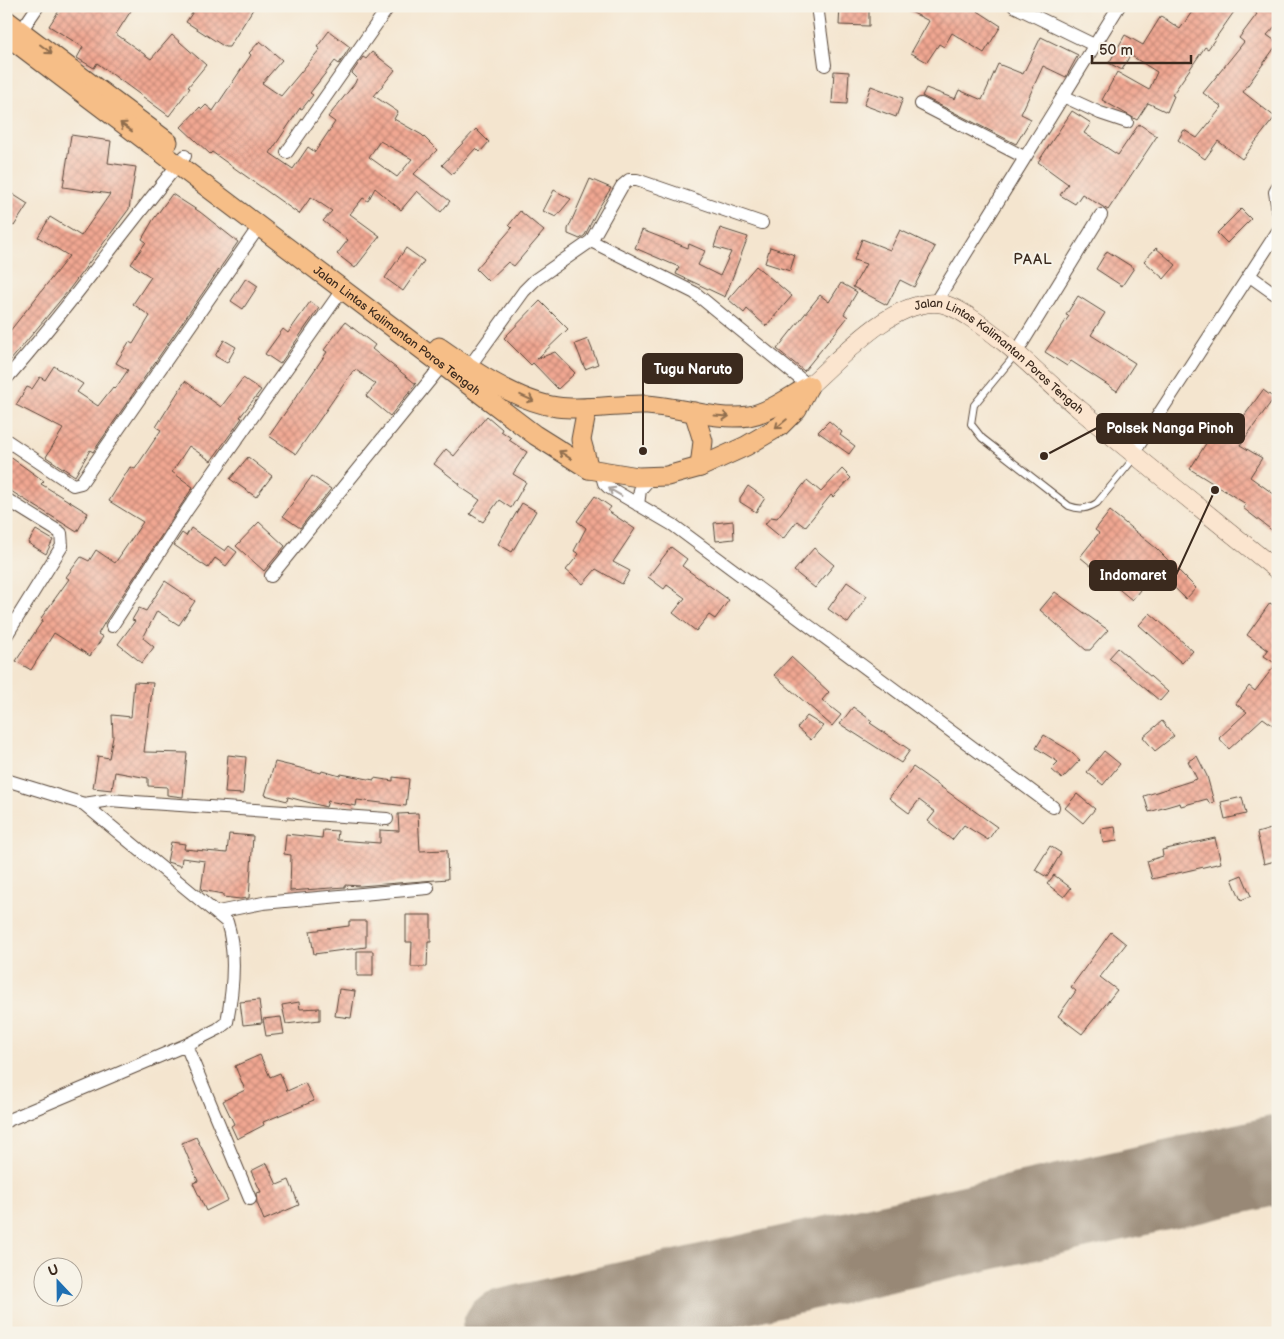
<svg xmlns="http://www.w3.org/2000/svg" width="1284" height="1339" font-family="'Balsamiq Sans',sans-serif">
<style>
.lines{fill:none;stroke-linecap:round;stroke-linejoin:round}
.runway{stroke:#988876;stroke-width:89}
.building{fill:url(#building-cross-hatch);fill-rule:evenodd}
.lane-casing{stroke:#574639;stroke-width:8}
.street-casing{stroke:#574639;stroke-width:14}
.secondary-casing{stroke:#574639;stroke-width:19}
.primary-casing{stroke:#574639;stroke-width:21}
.lane{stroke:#fff;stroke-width:6}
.street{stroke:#fff;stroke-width:12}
.secondary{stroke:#fbe5cf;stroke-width:18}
.primary{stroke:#f6be87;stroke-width:19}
.oneway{stroke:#8f6d4d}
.oneway2{stroke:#a79f9a}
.labels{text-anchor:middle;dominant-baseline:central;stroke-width:4;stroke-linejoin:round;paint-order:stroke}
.street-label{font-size:12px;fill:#3b2a1e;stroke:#f7f3e8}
.quarter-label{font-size:15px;letter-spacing:1px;fill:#3b2a1e;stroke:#f7f3e8}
.leader{fill:none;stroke:#3b2a1e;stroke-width:2}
.callout-dot{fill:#3b2a1e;stroke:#f7f3e8;stroke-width:2}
.callout{fill:#3b2a1e;stroke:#3b2a1e;stroke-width:2}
.callout-label{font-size:14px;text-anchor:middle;font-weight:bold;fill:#fff}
</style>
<defs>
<pattern id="building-cross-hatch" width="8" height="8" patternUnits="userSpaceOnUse" patternTransform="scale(1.25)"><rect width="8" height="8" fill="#f1a792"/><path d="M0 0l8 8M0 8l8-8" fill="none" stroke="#c48877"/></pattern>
</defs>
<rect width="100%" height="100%" fill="#f7f3e8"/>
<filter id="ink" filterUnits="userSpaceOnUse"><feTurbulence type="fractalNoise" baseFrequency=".02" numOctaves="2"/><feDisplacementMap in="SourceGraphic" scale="10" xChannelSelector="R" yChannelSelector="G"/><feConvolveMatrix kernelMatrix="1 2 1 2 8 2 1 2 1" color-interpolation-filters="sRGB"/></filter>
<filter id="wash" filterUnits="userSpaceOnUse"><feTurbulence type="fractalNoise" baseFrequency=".0096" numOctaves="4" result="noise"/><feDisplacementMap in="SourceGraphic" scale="20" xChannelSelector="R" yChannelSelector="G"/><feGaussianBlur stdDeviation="1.12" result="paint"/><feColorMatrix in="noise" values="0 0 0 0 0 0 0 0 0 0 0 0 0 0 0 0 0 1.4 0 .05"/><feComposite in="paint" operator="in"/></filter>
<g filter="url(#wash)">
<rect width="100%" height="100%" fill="#f4e5cf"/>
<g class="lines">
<path class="runway" d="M506 1333 1278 1160"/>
</g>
<g id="blocks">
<path class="building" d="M62 6H134L116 34 151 59 172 35 206 65 188 87 190 88 169 116 97 63 94 68 77 58 83 47 49 26Z
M197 6H255L229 47H225L186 22Z
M840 6H869V26L839 25Z
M899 6H941L951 10 952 6H970L1001 26 984 53 952 33 944 47 939 44 927 62 911 53 929 21Z
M1196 6H1238L1208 49 1205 47 1172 95 1174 96 1167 112 1148 103 1137 120 1102 100 1117 72 1149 90 1157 72 1130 55 1122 70 1109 63 1125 35 1143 45 1161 16 1180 29Z
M1248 6H1278V23L1267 35 1278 43 1243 92 1275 117 1242 159 1218 141 1205 159 1178 140 1184 130 1197 138 1222 107 1203 93 1244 42 1239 38 1257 14Z
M329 31 350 47 339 64 335 61 310 93 313 95 302 109 300 108 270 153 293 169 308 147 315 152 335 122 328 117 355 83 357 78 352 73 363 57 366 59 372 52 395 70 374 96 398 112 394 119 422 135 437 150 414 174 450 201 441 212 417 191 401 210 375 188 368 201 363 198 350 214 380 236 355 268 337 254 348 240 323 221 332 211 311 197 299 214 212 152 210 154 181 127 200 107 202 109 206 105 213 111 251 55 249 53 260 41 282 60 262 83 281 96 320 49 317 47ZM380 141 412 159 397 177 369 157Z
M1041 37 1078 55 1066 77 1043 66 1021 114 1031 119 1016 144 922 96 926 88 955 99 959 90 982 100 998 64 1023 74Z
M834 71 849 72 847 104 832 103Z
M871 86 903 98 896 117 864 105Z
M1072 111 1091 123 1084 133 1118 155 1139 124 1157 136 1108 210 1082 194 1075 204 1060 195 1068 184 1038 162Z
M476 129 489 142 480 152 476 148 452 174 442 165Z
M71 135 111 141 108 163 136 167 129 209 68 291 6 366V336L69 256 38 237 50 217 81 236 110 194 63 187Z
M590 179 611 188 598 209 585 235 580 239 568 234V229Z
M6 190 28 204 14 226 6 221Z
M554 190 571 199 556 217 543 211Z
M172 194 200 212 238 242 93 452 90 450 75 476 46 457 63 429 16 405 27 387 32 389 40 377 45 380 54 366 83 384 77 392 98 406 113 387 115 389 128 370 116 363 129 342 133 344 150 316 133 304 151 277 131 264 146 242 142 239 153 220Z
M1241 209 1251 219 1227 243 1217 233Z
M520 211 544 231 514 266 508 262 488 281 476 269 512 228 509 225Z
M720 228 748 237 725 297 676 274 679 267 635 248 642 230 688 248 689 244 705 251 698 265 720 276 731 252 714 247Z
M900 230 935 247 914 287 900 280 887 305 853 287 866 264 854 260 862 239 890 250Z
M770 247 795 255 790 271 765 263Z
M406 248 424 261 403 291 385 278Z
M1156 248 1176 265 1164 279 1144 261Z
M1107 251 1134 268 1122 286 1096 269Z
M756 266 792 296 766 326 747 309 744 313 728 299Z
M246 278 258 286 243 309 231 301Z
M841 283 857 292 844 314 848 317 804 371 777 349 820 295 829 302Z
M1078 296 1105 313 1091 335 1135 363 1117 391 1071 361 1067 366 1045 352 1069 316 1066 315Z
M540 301 568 329 537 359 555 352 575 373 558 389 533 363 531 365 504 338Z
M310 302 319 308 280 364 265 354 283 329 288 333Z
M345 322 375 345 372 349 416 384 390 416 366 396 376 384 356 370 353 371 296 454 269 436 327 352 324 350Z
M588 339 598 364 585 369 575 344Z
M224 340 236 347 227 363 215 356Z
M243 378 261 390 240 417 242 418 211 461 189 446 172 472 193 487 105 622 98 634 103 637 90 656 54 633 31 670 16 661 43 620 41 618 69 579 66 577 81 557 89 561 96 550 115 563 143 522 109 501 130 467 135 469 161 430 156 427 185 381 221 407Z
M1263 390 1274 398 1240 445 1262 458 1250 477 1278 497V535L1243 508 1246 504 1190 469 1215 429 1228 438Z
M487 416 502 429 501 431 511 438 509 440 527 452 513 474 526 482 511 508 499 500 483 522 470 514 480 500 459 486 460 484 434 464 446 449 454 456Z
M829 421 842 432 840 435 855 446 849 454 818 432Z
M6 454 44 481 41 484 88 513 77 532 6 488Z
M248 457 272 476 256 497 230 479Z
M842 469 851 478 833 497 831 495 805 527 797 521 783 539 765 524 771 517 777 518 807 480 821 492Z
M312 476 331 489 300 528 283 516Z
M748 486 765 498 756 512 740 502V498Z
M595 496 611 507 608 511 635 529 613 562 630 571 622 584 596 569 583 584 566 570 579 554 574 551 586 528 577 521Z
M522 503 536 511 512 552 498 544Z
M1110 511 1156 548 1196 588 1186 599 1146 560 1130 581 1140 590 1132 600 1080 557 1099 533 1095 530Z
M733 521 734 539 716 541 714 523Z
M259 522 285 546 264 571 236 546Z
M191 528 225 551 229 546 237 552 226 566 215 558 208 568 174 545 182 533 186 536Z
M36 530 53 540 46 554 28 543Z
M671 547 687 559 682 566 729 600 715 619 709 615 696 631 673 613 685 598 667 585 664 589 648 577Z
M814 548 834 565 815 588 794 571Z
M165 581 195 601 179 625 157 611 143 638 154 647 142 663 118 644 135 621 132 620 139 608 146 611Z
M847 582 867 596 848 623 828 609Z
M1055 592 1108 630 1090 650H1086L1040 610Z
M1270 603 1278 608V729L1263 718 1229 749 1219 738 1247 712 1236 704 1249 686 1255 691 1276 664 1264 656 1268 650 1247 635Z
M1150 613 1193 651 1182 663 1139 625Z
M1118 648 1168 692 1160 701 1109 658Z
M791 657 829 692 822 700 841 715 832 726 774 675Z
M134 682 153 683 144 752 187 753 183 797 167 795V787L148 786V778L115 772 112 790 93 788 98 756 109 758 113 737 112 715 131 717Z
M853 707 872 721 870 723 910 750 901 763 840 724Z
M807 716 823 726 811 740 797 728Z
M1162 721 1174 736 1155 751 1143 737Z
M1044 735 1067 749 1080 760 1062 779 1051 769 1058 762 1036 748Z
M1104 751 1120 764 1103 785 1087 772Z
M228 755 246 757 243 794 225 793Z
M1197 756 1207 776 1214 802 1210 804 1207 799 1181 806 1180 803 1149 812 1144 796 1197 779 1188 761Z
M275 762 321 773 322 771 340 776 341 774 374 780V778L393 781V777L409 779 406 806 357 800 356 806 328 801 326 807 288 797 287 801 265 795Z
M913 767 997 827 988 840 964 825 952 840 928 821 935 812 919 800 909 813 889 798Z
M1077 794 1095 809 1083 823 1065 808Z
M1242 797 1246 814 1225 819 1221 802Z
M418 813 420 851 447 850 448 879 360 886 345 885V887L290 891 291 855 284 854 286 834 322 838 323 830 338 831 337 840 380 843V830L399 831 398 814Z
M1115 827 1117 841 1103 843 1101 829Z
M1278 827V860L1264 864 1257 833Z
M229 834 253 836 249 898 240 899 223 897V894L201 890 205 861 182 858 181 866 167 862 171 842 185 844 184 849 227 853Z
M1215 838 1221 863 1152 879 1147 861 1163 856 1162 850Z
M1050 846 1061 853 1047 877 1035 870Z
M1054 875 1071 888 1064 897 1047 884Z
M1242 875 1251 896 1241 900 1232 879Z
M406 915H431V942H428L427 967H411L412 942H406Z
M349 921H366V947L314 954 310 931 349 926Z
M1111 932 1126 944 1100 977 1117 990 1082 1034 1058 1016 1076 991 1071 987Z
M357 951H373V976H357Z
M339 989 355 991 351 1018 335 1016Z
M259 1000 262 1023 243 1025 240 1002Z
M299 1002 300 1009 320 1008V1020L286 1024 282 1005Z
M281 1017 284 1034 266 1036 263 1019Z
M260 1055 270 1077 280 1073 287 1091 305 1083 314 1101 263 1122 264 1125 237 1139 231 1126 234 1124 223 1101 245 1090 235 1066Z
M196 1137 228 1200 206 1211 193 1183 198 1181 182 1143Z
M267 1163 277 1185 289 1180 299 1205 264 1220 257 1203 256 1193 261 1192 251 1171Z"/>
</g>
</g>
<g filter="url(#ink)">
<use href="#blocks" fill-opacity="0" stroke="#574639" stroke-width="1"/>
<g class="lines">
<defs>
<path id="lane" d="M1015 355 974 405 971 424 982 438 1069 506C1080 510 1087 509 1097 503L1135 457"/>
<path id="street" d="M820 6 818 13 825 65
M1014 6 1094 45
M21 31 38 6
M1063 96 1100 113 1127 122
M921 104 1024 157
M287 152 389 6
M1278 187 1275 192 1278 211
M762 223 637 180H629L622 186 591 241 695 293 809 386
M1250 276 1278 296
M935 303 1119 6
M1016 353 1101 215
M469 367 524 291 535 280 591 241
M6 379C70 307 124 229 185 156
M6 440 73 485 81 483 258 228
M1133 454 1278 231
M601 472 604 483 608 487 673 525 1053 807
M6 499 61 533 62 546 6 636
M638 505 640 490 651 477
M271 576 443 364
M112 626 187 510 342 290
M6 780 84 804 110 800 135 802 387 819
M218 912 263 903 428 888
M186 1045 250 1199
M6 1121 186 1045 218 1029 227 1022C233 990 237 953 227 922L84 804"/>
<g id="secondary">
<path id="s1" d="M809 386C842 357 887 305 933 303 944 302 959 310 968 316 1008 341 1042 378 1078 408 1144 463 1211 517 1278 571"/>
</g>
<g id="primary">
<path d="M6 20 168 142"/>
<path id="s2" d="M6 35 473 388 535 435 589 469 638 477 667 476 700 467 746 446 780 426 797 409 809 386"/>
<path d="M439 347C472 370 516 401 557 407 587 411 617 404 647 405 681 407 715 421 749 416 770 412 791 396 809 386"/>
<path d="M587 408 581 440 589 469"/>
<path d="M694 412 703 441 700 467"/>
</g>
</defs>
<use href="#lane" class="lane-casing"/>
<use href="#street" class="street-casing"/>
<use href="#secondary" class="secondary-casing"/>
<use href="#primary" class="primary-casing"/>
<use href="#lane" class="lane"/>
<use href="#street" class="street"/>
<use href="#secondary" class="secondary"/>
<use href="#primary" class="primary"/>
</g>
<defs><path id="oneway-shaft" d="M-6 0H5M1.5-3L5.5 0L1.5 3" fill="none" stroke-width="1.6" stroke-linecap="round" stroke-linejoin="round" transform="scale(1.25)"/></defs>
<g class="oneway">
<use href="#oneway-shaft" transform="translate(46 49) rotate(37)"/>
<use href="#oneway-shaft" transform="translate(126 127) rotate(-144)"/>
<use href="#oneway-shaft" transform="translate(527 398) rotate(25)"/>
<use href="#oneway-shaft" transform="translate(722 416) rotate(4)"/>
<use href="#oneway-shaft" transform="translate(781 424) rotate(141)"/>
<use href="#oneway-shaft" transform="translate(565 455) rotate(-146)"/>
</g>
<use class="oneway2" href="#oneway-shaft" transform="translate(615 492) rotate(-149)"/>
</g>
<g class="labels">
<g class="street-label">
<text stroke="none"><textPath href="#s2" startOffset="490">Jalan Lintas Kalimantan Poros Tengah</textPath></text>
<text stroke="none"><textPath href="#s1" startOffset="236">Jalan Lintas Kalimantan Poros Tengah</textPath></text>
</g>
<g class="quarter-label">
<text x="1033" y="259">PAAL</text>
</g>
</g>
<path class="leader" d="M643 451L643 369M1044 456L1097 428M1215 490L1176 575"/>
<g class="callout-dot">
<circle cx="643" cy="451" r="5"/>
<circle cx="1044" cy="456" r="5"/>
<circle cx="1215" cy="490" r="5"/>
</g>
<g class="callout">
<rect x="643" y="354" width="99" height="29" rx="5"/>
<rect x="1097" y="414" width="147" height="29" rx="5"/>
<rect x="1090" y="561" width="86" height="29" rx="5"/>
</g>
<g class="callout-label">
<text x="693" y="374">Tugu Naruto</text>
<text x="1170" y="433">Polsek Nanga Pinoh</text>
<text x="1133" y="580">Indomaret</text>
</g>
<rect width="1284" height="1339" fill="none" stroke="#f7f3e8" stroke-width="25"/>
<g transform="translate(58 1282) rotate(338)"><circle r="24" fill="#f7f3e8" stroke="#aca397"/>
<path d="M0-4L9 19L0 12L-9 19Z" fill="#1f6fb2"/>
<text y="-8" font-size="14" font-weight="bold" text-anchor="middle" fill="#3b2a1e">U</text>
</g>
<path d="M1092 55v8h99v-8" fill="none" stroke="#3b2a1e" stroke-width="2.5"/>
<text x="1099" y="55" font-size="15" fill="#3b2a1e" stroke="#f7f3e8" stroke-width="4" paint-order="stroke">50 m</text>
</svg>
